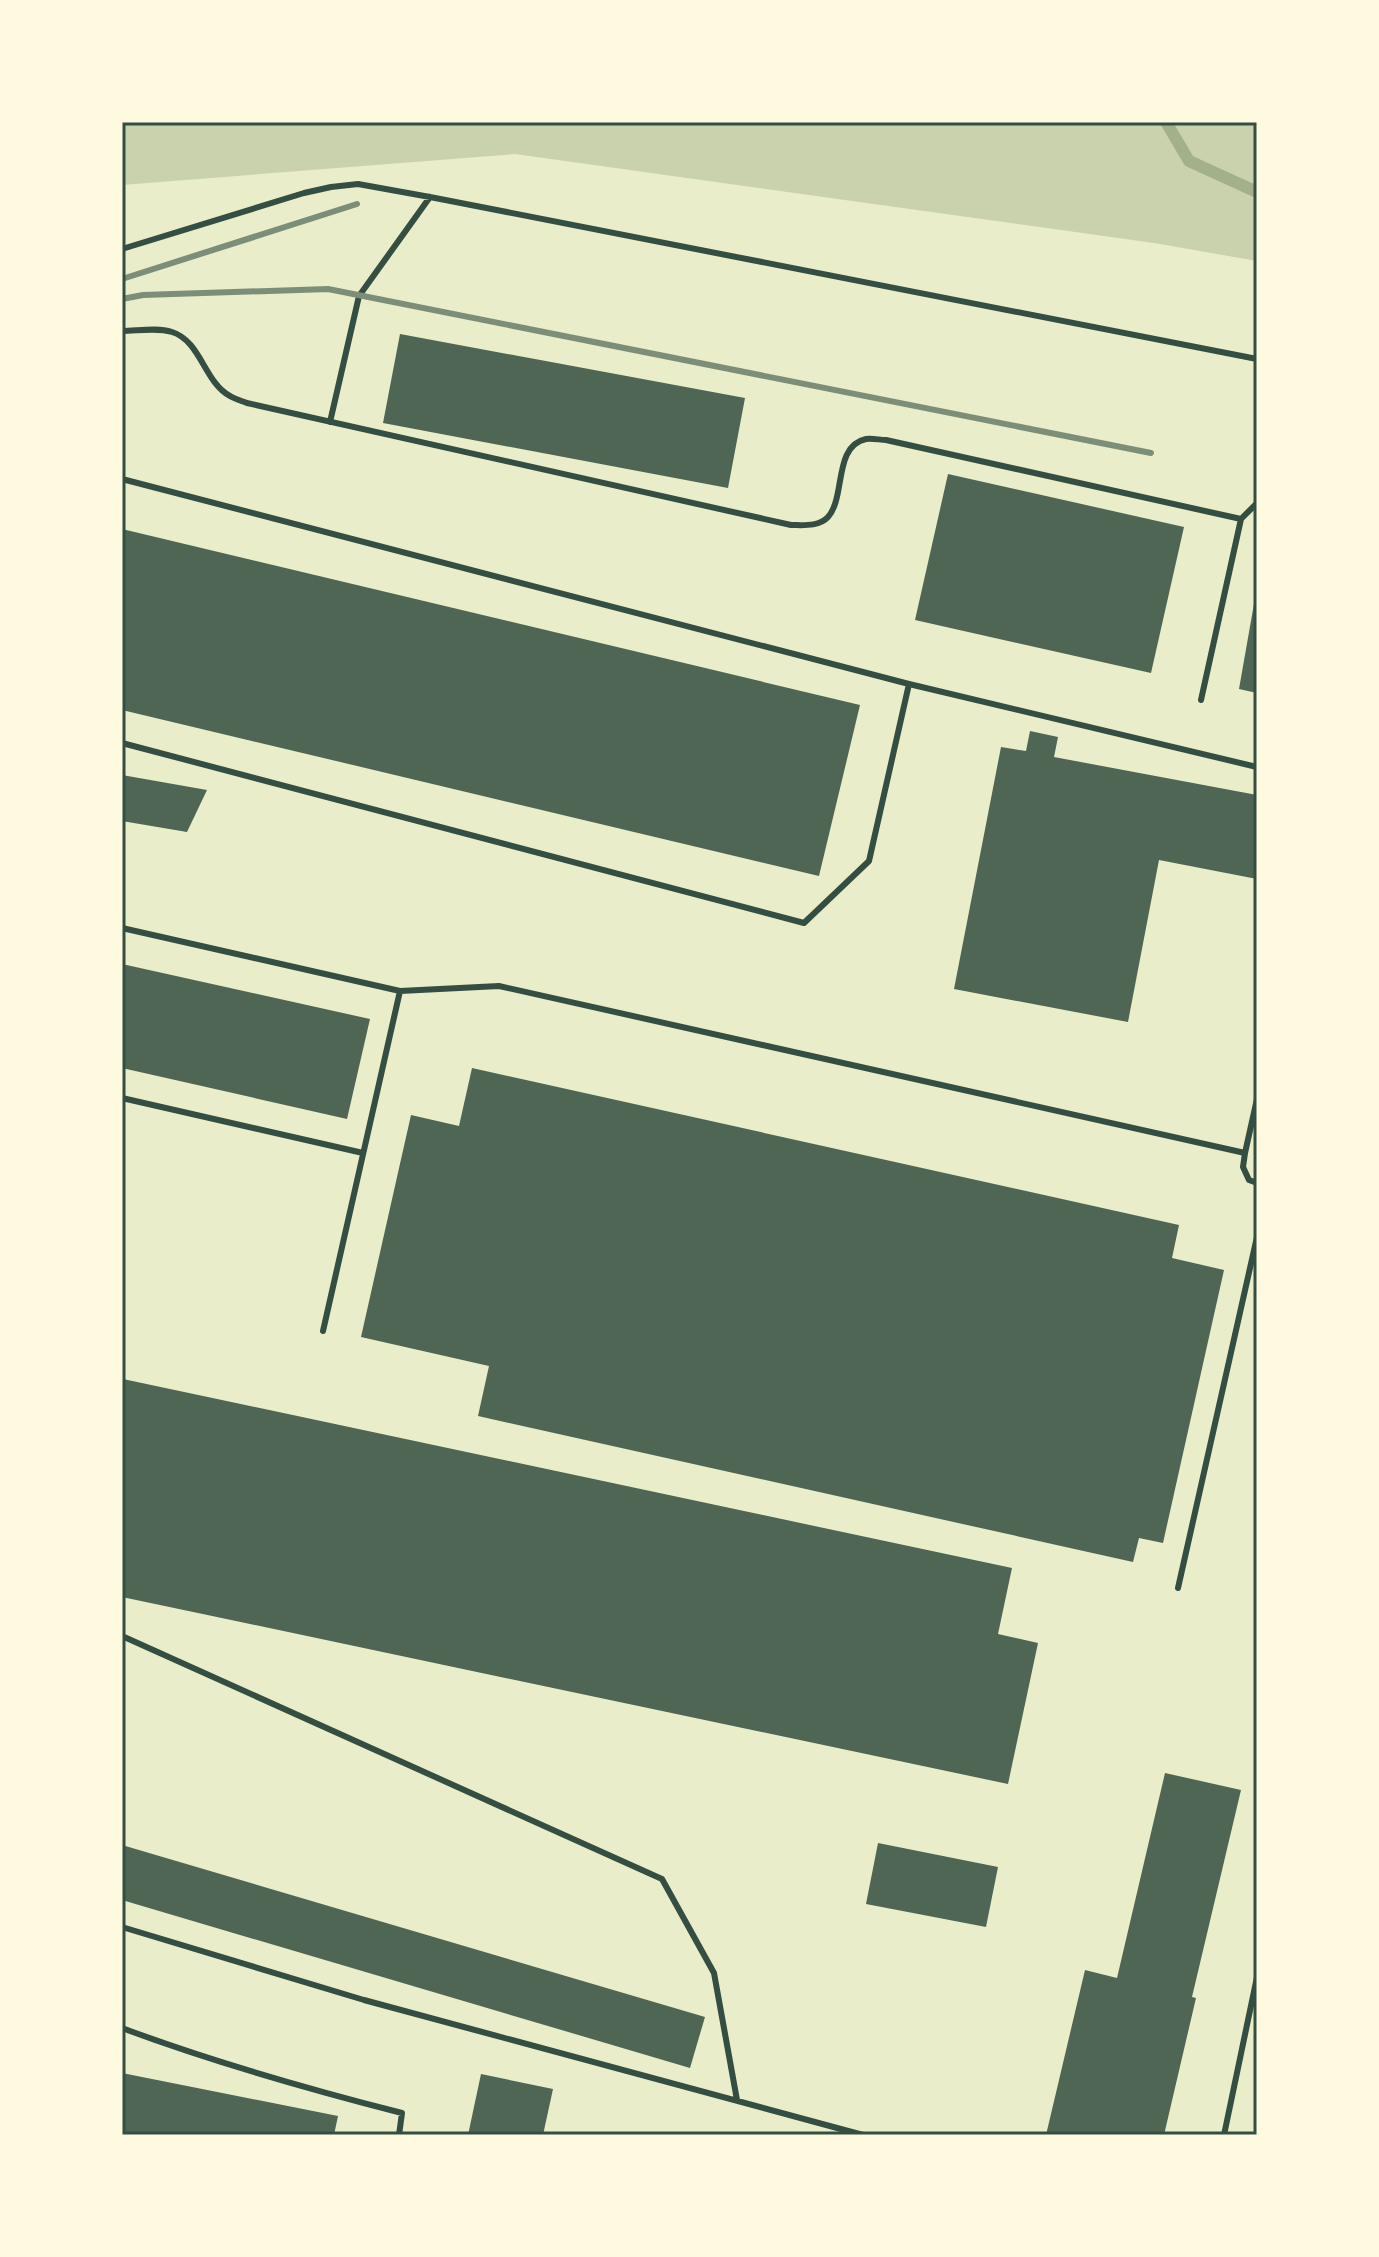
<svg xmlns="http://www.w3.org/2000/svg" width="1379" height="2257" font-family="'PT Serif',serif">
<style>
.green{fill:#cad2ad}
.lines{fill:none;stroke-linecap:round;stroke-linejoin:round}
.stream{stroke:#a3b18a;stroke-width:12}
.building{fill:#4f6655}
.service{stroke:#344e41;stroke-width:6}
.rail{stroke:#7c8e77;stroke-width:6}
.neatline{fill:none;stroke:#344e41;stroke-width:3}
</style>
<rect width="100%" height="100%" fill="#e9edc9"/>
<path class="green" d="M122 122H1257V261L1154 243 515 154 122 185Z"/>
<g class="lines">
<path class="stream" d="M1166 122 1189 161 1257 192"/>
</g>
<path class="building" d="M400 334 745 398 728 488 383 423Z
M948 474 1184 527 1151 673 915 620Z
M122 529 860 705 819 876 122 710Z
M1255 598H1257V693L1239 689Z
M1030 731 1058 737 1054 757 1257 795V879L1159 860 1128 1022 954 989 1001 747 1026 751Z
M122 775 207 790 187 832 122 821Z
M122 964 370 1019 347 1119 122 1068Z
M472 1068 1179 1225 1172 1258 1224 1270 1163 1543 1139 1538 1133 1562 478 1416 489 1366 361 1337 411 1115 459 1126Z
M123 1379 1012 1568 998 1634 1038 1643 1008 1784 122 1597Z
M1165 1773 1241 1790 1192 1997 1196 1998 1164 2135H1046L1085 1970 1117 1978Z
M878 1843 998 1867 986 1927 866 1904Z
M122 1845 705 2017 690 2068 122 1900Z
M122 2073 338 2116 334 2135H122Z
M481 2074 553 2089 543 2135H468Z"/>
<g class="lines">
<path class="service" d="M122 249 304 193 331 187 358 184 430 197 1257 359
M122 331C137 331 157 327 172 332 201 341 204 382 230 396 235 399 242 401 247 403L791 525C803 525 819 527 828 517 846 497 833 446 866 439 872 438 880 440 886 440L1241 519 1257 503
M330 422 359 296 430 197
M122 479 909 684 1257 767
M1201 700 1241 519
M122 743 804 923 869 861 909 684
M122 928 400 991 499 986 1245 1153 1243 1167 1249 1180 1257 1183
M122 1098 363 1153
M1245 1153 1257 1099
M323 1331 400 991
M1178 1588 1257 1237
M122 1636 662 1879 714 1973 737 2100
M122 1927 364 2000 863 2135
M122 2028C213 2062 308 2089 402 2113L399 2135
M1224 2135 1257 1977"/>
<path class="rail" d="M122 279 357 204
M122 299 143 295 328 289 1151 453"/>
</g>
<rect width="1379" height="2257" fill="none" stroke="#fefae0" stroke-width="248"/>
<rect x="124" y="124" width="1131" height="2009" class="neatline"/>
</svg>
